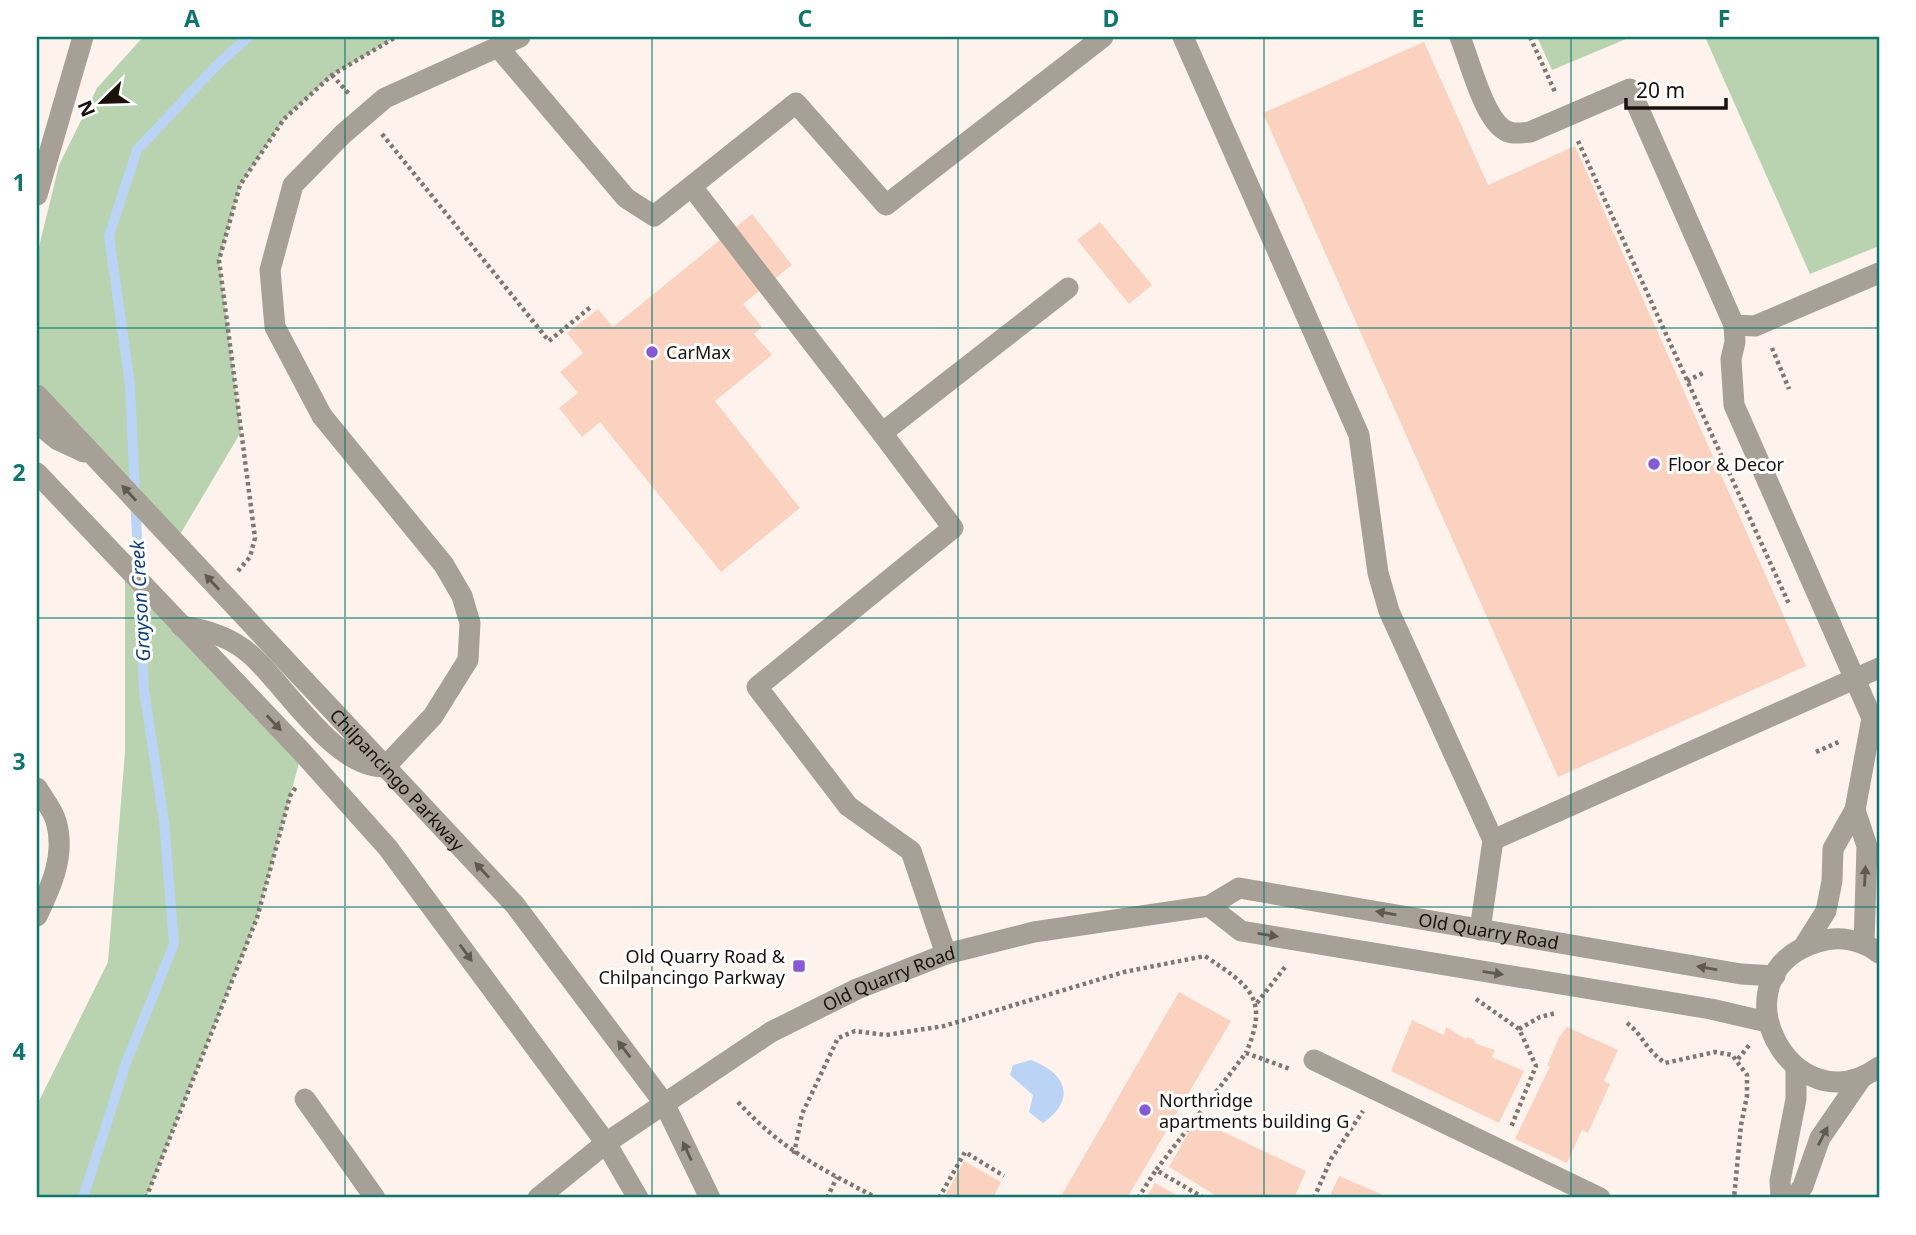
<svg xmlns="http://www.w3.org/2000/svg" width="1916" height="1235" font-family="'Noto Sans',sans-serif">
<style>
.green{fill:#b9d3b0}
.water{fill:#bbd3f4}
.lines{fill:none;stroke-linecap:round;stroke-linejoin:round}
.stream{stroke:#bbd3f4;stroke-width:10}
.building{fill:#fbd2bf}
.path{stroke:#817672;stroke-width:4.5;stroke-dasharray:3.5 3.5;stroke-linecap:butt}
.minor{stroke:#a7a096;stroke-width:21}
.oneway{fill:#605851}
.grid{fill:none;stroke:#0f766e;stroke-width:2;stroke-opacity:0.55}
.poi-dot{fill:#855ad4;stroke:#fff;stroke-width:2.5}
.labels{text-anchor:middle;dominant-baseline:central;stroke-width:6;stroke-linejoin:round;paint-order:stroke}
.poi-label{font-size:18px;fill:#1a100c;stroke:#fff;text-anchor:start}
.street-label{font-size:18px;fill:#1a100c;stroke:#fff}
.water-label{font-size:19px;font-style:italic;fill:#0d3f7e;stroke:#fff}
.neatline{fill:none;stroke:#0f766e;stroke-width:2.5}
.grid-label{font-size:23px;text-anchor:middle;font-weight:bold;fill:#0f766e}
</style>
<rect width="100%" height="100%" fill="#fef2ed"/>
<path class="green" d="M143 37H396L332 75 284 119 240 185 219 260 241 432 175 543 37 395V255L59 165 97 88Z
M1537 37H1631L1552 70Z
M1705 37H1879V246L1810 274Z
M125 567 302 752 257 918 146 1198H37V1105L108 962 125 752Z"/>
<path class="water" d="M1031 1060C1066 1073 1077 1099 1043 1123L1029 1112 1033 1095 1010 1075 1013 1065Z"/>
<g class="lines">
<path class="stream" d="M83 1198 126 1063 174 944 164 821 144 690 130 385 109 236 137 150 216 66 248 37"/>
</g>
<path class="building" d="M1424 42 1488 185 1575 146 1806 666 1558 777 1263 113Z
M752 214 792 265 743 304 762 327 754 334 772 355 715 401 800 508 721 572 600 422 582 437 559 408 578 393 560 372 583 353 567 333 598 309 613 327Z
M1100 222 1152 285 1129 304 1077 240Z
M1179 992 1231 1021 1127 1198H1060Z
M1412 1020 1444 1035 1446 1027 1466 1039 1467 1037 1475 1040 1474 1043 1495 1050 1492 1057 1524 1071 1499 1123 1391 1071Z
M1567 1027 1618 1050 1604 1081 1610 1084 1588 1133 1582 1130 1567 1163 1515 1139 1550 1066H1547L1559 1037Z
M1196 1119 1306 1171 1294 1198H1220L1169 1167Z
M964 1161 1001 1182 993 1198H944Z
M1339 1176 1390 1198H1329Z
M1155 1183 1182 1198H1146Z"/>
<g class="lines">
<path class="path" d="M1530 37 1555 92
M332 75 350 95
M382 134 549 341 592 306
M1578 141 1789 604
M1772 348 1789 389
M1687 381 1705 372
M238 571 250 557 255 538 219 260 240 185 284 119 332 75 396 37
M1816 752 1841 741
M1476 999 1519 1029 1536 1066 1511 1127
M1257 1003 1285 967
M1627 1023C1642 1034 1645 1049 1665 1063L1715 1052 1732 1055 1747 1075V1096L1741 1125 1734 1198
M1519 1029 1540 1017 1556 1013
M1738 1059 1750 1044
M738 1102C781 1149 821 1169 877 1198
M794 1154 802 1114 838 1038 855 1031 886 1035 944 1026 1124 972 1205 956C1249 986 1270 997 1246 1053
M146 1198 257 918 290 796 296 787
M827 1198 837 1177
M939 1198 965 1152 1004 1176
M1138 1198 1156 1170
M1204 1198 1156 1170 1246 1053 1290 1069
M1314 1198 1331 1159 1363 1111"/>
<g class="minor">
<path d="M1183 37 1359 435 1378 573 1389 611 1493 840 1480 930"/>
<path d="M1460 37C1469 59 1483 115 1503 129 1511 135 1520 133 1530 132L1630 89 1734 325 1735 342 1731 359 1734 405 1872 718 1855 810"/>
<path d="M498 47 626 198 654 216 796 103 886 205 1103 37"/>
<path d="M692 187 882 433 1068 288"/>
<path d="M37 195 83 37"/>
<path d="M1734 325 1755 326 1879 273"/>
<path id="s1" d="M37 395 515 905 664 1103 710 1198"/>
<path d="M37 423 58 440 84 452"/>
<path d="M882 433 953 528 757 687 848 806 911 851 946 954"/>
<path d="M37 473 302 752 388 848 606 1143 638 1198"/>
<path d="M181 626C207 630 231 637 251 655 287 687 334 768 385 767L433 716 468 660 470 623 462 596 444 565 322 416 275 327 270 270 293 185 343 134 385 98 520 37"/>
<path d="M37 788C43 798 53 810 56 821 66 855 51 887 37 916"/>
<path d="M1493 840 1879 668"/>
<path d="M1209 906 1241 931 1711 1009 1767 1022"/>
<path d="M1804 946 1826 911 1832 881 1833 849 1855 810 1867 846 1864 944"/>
<path d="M1879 953C1863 940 1838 935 1818 942 1710 975 1793 1130 1879 1067"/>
<path d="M1314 1060 1600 1198"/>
<path d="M305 1099 375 1198"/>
<path id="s2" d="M538 1198 606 1143 771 1032 857 989 946 954 1034 932 1209 906 1239 888 1741 974 1775 976"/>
<path d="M1781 1198 1780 1181 1796 1099V1067"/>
<path d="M1795 1198 1803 1186 1820 1138 1862 1077"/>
</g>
</g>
<defs><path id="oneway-solid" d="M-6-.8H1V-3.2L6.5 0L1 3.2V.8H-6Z" transform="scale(1.75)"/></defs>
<g class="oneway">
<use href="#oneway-solid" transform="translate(129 493) rotate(-133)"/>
<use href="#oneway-solid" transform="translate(212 582) rotate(-133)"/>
<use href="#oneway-solid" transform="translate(274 723) rotate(46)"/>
<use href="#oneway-solid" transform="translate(482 870) rotate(-133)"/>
<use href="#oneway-solid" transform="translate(1865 876) rotate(-87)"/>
<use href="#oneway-solid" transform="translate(1386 913) rotate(-170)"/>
<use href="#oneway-solid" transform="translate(1268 935) rotate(9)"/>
<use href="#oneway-solid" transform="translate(466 953) rotate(54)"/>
<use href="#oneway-solid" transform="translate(1707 968) rotate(-170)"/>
<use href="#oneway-solid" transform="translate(1493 973) rotate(9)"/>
<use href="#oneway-solid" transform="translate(624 1049) rotate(-127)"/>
<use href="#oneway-solid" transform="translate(1823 1136) rotate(-63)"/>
<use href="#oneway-solid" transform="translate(687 1151) rotate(-115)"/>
</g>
<path class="grid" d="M345 37V1198M652 37V1198M958 37V1198M1264 37V1198M1571 37V1198M37 328H1879M37 618H1879M37 907H1879"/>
<g class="poi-dot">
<circle cx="652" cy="352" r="7"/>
<circle cx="1654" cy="464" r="7"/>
<rect x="792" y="959" width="14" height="14" rx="3.5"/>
<circle cx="1145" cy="1110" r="7"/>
</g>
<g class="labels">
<g class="poi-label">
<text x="666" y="352">CarMax</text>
<text x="1668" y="464">Floor &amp; Decor</text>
<text x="785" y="956" text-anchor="end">Old Quarry Road &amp;<tspan x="785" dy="21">Chilpancingo Parkway</tspan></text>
<text x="1159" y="1100">Northridge<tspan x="1159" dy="21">apartments building G</tspan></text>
</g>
<g class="street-label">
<text stroke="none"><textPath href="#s1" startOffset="527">Chilpancingo Parkway</textPath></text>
<text stroke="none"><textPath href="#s2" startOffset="1034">Old Quarry Road</textPath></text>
<text stroke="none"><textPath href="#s2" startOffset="416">Old Quarry Road</textPath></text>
</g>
<g class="water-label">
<text transform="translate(140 601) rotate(-93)">Grayson Creek</text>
</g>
</g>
<rect width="1916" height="1235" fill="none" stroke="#ffffff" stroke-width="77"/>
<g transform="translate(102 102) rotate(247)" stroke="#ffffff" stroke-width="5" paint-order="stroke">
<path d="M0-5L12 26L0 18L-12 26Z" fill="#1a100c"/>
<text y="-10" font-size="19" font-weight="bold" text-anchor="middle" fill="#1a100c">N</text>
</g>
<path d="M1626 98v10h100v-10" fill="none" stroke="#1a100c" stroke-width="3.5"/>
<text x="1636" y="98" font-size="21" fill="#1a100c" stroke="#ffffff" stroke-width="5" paint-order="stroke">20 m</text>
<rect x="38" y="38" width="1840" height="1158" class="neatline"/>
<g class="grid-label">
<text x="192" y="27">A</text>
<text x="498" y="27">B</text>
<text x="805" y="27">C</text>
<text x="1111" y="27">D</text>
<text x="1418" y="27">E</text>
<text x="1724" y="27">F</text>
<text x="19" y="191">1</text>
<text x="19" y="481">2</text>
<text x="19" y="770">3</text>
<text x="19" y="1060">4</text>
</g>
</svg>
